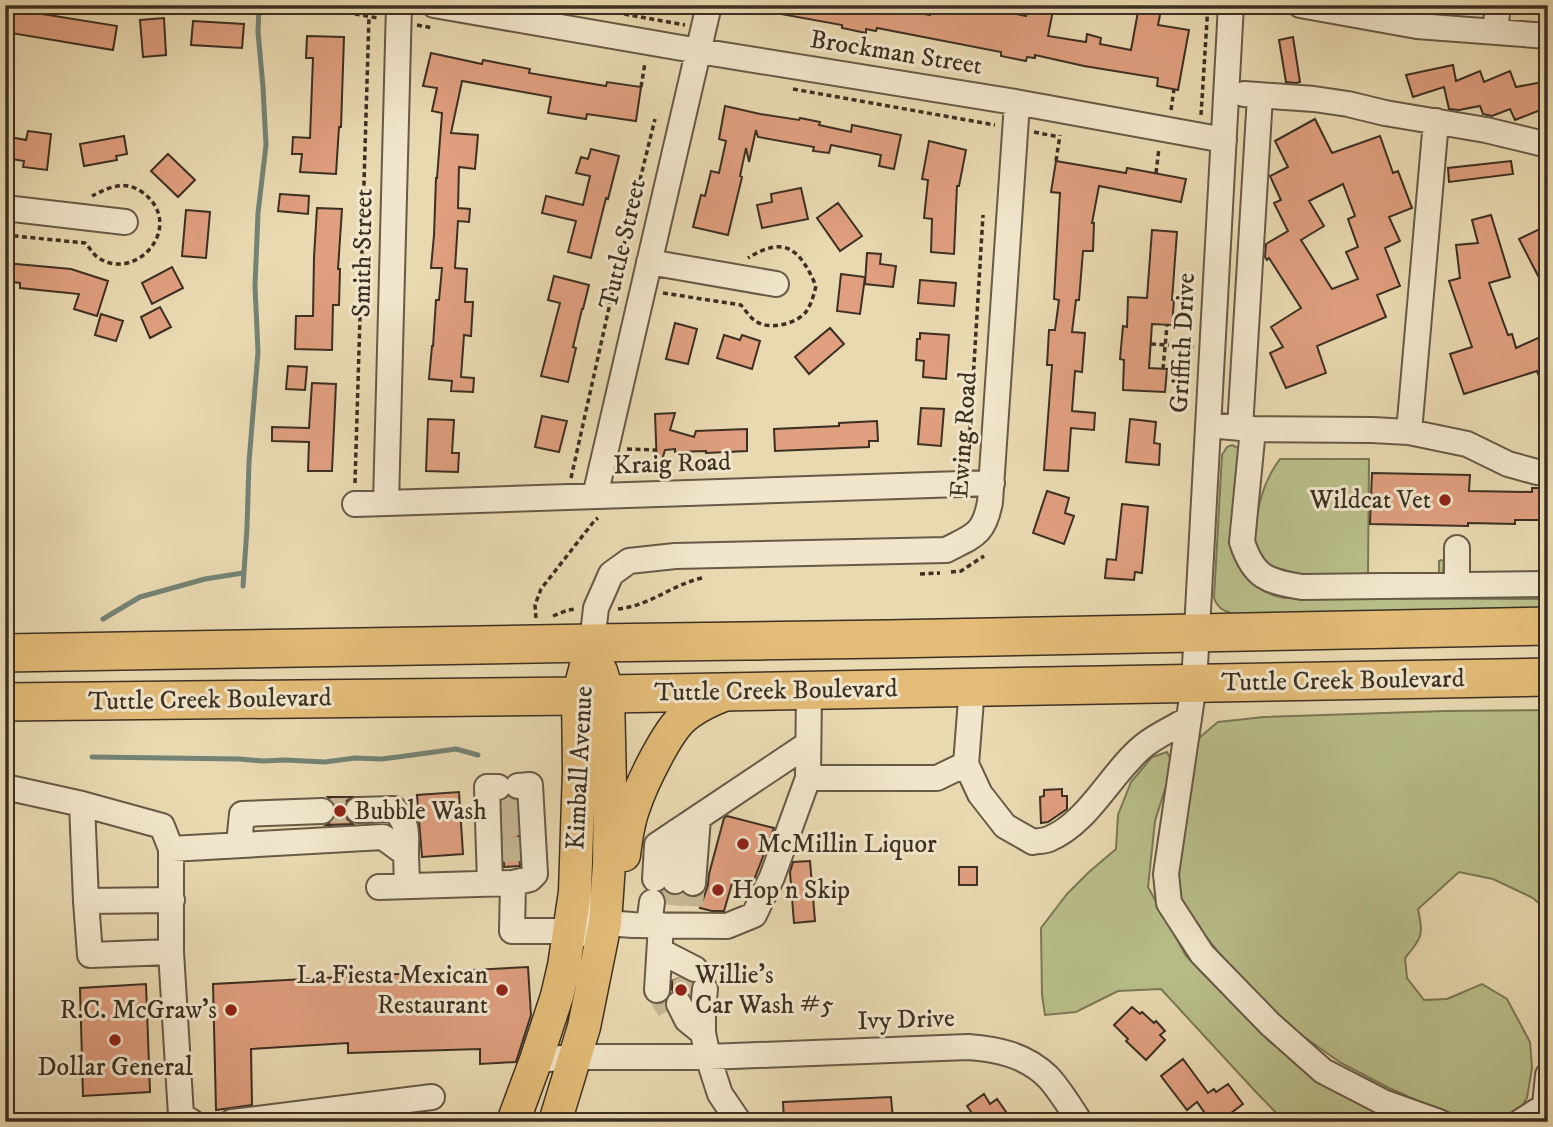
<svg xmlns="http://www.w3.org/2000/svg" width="1553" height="1127" font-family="'IM FELL DW Pica',serif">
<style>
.green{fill:#b9bf8a;stroke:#7a7856;stroke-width:2}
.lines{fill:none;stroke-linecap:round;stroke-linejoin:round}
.stream{stroke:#738375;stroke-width:5}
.building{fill:#e09f7f;stroke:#3c3022;stroke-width:2;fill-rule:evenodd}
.minor-tunnel{stroke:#c6b794;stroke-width:24;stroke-dasharray:24 12;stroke-linecap:butt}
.minor-casing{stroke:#675a46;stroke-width:28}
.major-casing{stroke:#3c3022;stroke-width:35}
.highway-casing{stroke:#3c3022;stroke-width:40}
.path{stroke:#3c3022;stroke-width:3.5;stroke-dasharray:5 3.5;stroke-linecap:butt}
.minor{stroke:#f1e6cc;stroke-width:24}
.major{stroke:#e4bc78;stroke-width:32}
.highway{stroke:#e4bc78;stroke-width:37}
.poi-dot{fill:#8f2418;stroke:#f1e6cc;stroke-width:2.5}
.labels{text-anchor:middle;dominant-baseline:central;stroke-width:6;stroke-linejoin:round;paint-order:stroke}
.street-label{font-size:26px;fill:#3c3022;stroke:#f1e6cc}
.poi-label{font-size:26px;fill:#3c3022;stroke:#f1e6cc;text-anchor:start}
</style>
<rect width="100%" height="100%" fill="#e9d9b1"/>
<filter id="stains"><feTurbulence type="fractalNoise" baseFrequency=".00286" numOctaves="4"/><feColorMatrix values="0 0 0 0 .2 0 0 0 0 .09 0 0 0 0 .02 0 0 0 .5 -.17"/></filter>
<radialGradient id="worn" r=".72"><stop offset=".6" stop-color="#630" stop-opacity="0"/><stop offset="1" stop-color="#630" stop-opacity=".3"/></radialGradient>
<path class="green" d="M1232 445 1240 449 1231 539C1234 572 1252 591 1284 598L1548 599V609L1234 614C1224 611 1218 609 1214 598L1222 455 1227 447Z
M1280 459H1369L1368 573 1439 574V561L1441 560 1444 561 1443 574 1287 577 1273 572 1253 544C1256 514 1261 484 1280 459Z
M1548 710V911L1533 898 1493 879 1459 872 1418 909C1423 935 1423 937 1405 958L1407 978 1424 1000 1447 999 1482 984 1507 999 1530 1042 1532 1068 1527 1098 1515 1117 1490 1121 1459 1116 1418 1101 1389 1088 1341 1063 1287 1025 1248 990 1205 935 1179 895V850L1186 770 1200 737 1218 722 1264 717 1446 711Z
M1167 752 1173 764 1155 821 1148 887 1186 956 1270 1042 1375 1113 1404 1122H1285L1255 1091 1161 989 1118 991 1076 1012 1045 1015 1042 995 1041 928 1067 894 1089 872 1116 849 1118 815 1131 782 1152 757Z"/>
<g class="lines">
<path class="stream" d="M243 586 247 528 249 462 258 352 255 286 258 213 266 145 263 87 258 32 259 5
M103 619 140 597 205 579 243 573
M92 757 240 759 263 761 285 760 325 762 355 758 381 759 398 757 456 749 478 755"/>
</g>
<path class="building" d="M775 5H873L930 15 931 5H997L996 10H998L1026 16 1028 5H1054L1048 36 1086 42 1087 34 1101 38 1100 44 1131 50 1139 6 1161 10 1158 25 1189 30 1178 90 1157 86 1158 78 1084 66 1035 55V58L1027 57 1026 61 1001 56V52L877 28 876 31 866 29V33L842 28V25L775 13Z
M5 8 117 26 113 50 5 32Z
M164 18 166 55 143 57 140 20Z
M193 21 244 24 242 48 191 45Z
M307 36 344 37 341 127H339L336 174 300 172 302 154H292L293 137 310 138 313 58H306Z
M1293 37 1300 82 1296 83 1286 82 1279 40Z
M431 53 482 64 483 60 530 69 529 73 606 86 607 82 641 87 636 121 587 114 586 119 548 113 551 97 462 81 451 133 478 135 475 169 459 167 458 208 470 209 469 222 458 221 455 268 467 269 465 302H473L471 336 464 335 461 377 474 378 473 392 451 391 452 381 429 379 432 346H433L436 300H439L442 268H431L434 235 436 178H437L442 113 432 111 437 88 423 86Z
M1453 65 1456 81 1480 71 1484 82 1510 71 1516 87 1548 81V107L1515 120 1510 109 1492 116 1483 114 1480 106 1459 110 1449 109 1444 87 1413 97 1406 75Z
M725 106 760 114 799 120 800 118 820 122 819 125 851 132 852 125 901 135 894 169 879 166 881 155 831 145 829 153 813 151 814 147 758 137 756 130 749 162 746 148 740 176 742 177 728 235 693 227 701 195 705 196 711 171 719 173 726 141 719 139Z
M1315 119 1332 153 1380 136 1393 173 1398 171 1412 208 1389 217 1400 241 1385 248 1400 286 1377 295 1386 317 1317 346 1326 373 1286 388 1270 353 1283 347 1271 327 1301 308 1269 258 1267 260 1265 257 1266 244 1288 231 1274 203 1281 200 1270 176 1288 167 1275 141ZM1343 184 1355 216 1348 219 1358 247 1346 252 1358 279 1332 289 1301 240 1324 226 1309 201Z
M28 131 51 134 47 170 23 167 24 161 5 158V136L26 140Z
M124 136 127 154 116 156 117 160 84 166 80 144Z
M929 141 966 150 959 186H957L954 254 931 252 932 219 924 218 928 180 922 179Z
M591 149 619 156 608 199 606 198 591 258 568 252 576 221 542 213 546 196 583 205 590 176 576 173 581 157 588 159Z
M168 154 195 180 178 197 151 171Z
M1056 161 1126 173 1127 168 1186 179 1181 202 1099 186 1092 223H1094L1093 251H1083L1079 300H1076L1072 332 1085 333 1082 372 1075 371 1072 411 1095 413 1094 430 1071 428 1068 471 1044 470 1052 365H1047L1049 330H1055L1059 300 1054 299 1060 193 1051 192Z
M1511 161 1513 174 1449 182 1448 168Z
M801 188 808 219 762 228 757 205 772 202 771 194Z
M280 194 309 196 308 214 278 211Z
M838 203 862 236 840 251 817 218Z
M317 208 342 209 338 269H340L339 305H333L332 350 295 349 296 316H313L314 257Z
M186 210 210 212 206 258 182 256Z
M1491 215 1510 277 1489 283 1508 335 1512 334 1516 348 1540 337 1541 340 1548 337V396H1546L1537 371 1464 394 1450 354 1472 347 1449 281 1460 278 1456 245 1478 243 1472 220Z
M1548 225V295L1519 239Z
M1152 230 1177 232 1172 300H1174L1172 325 1152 324 1149 368 1167 369 1165 392 1123 390 1124 360 1120 359 1123 326 1127 327 1128 297 1147 298Z
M867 253 881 254 880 264 896 266 893 287 865 284Z
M5 263 71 269 108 281 97 316 74 309 79 294 20 288V283L5 281Z
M172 267 183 288 152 304 142 283Z
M841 274 865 277 860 314 837 311Z
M554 276 589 285 583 309H582L573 347 576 348 568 382 541 376 560 303 548 300Z
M920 280 956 283 954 306 918 303Z
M160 307 171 327 150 338 141 317Z
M101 314 123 321 116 341 95 335Z
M675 323 697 329 688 364 666 359Z
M830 328 844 344 809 374 795 357Z
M920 333 949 335 946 379 923 377 924 361 916 360 917 339H920Z
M724 335 740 340 742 335 760 341 752 369 717 358Z
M288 366 307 367 305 390 286 389Z
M312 383 336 384 332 471H308L309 442 272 441V427L309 428Z
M921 408 944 409 941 446 918 444Z
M675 413 670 430 694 437 696 431 747 429V451L706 453V451L675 452V449L665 450 660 467H657L655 414Z
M542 416 567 421 559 452 535 447Z
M428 419 454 420 452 453H459L458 472 426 471Z
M1130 419 1156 422 1154 443 1160 444 1159 465 1126 462Z
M877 421 878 441H869V447L775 451 774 429 839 426V423Z
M1372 473 1470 475 1469 491 1532 492V488H1548V520H1515V524L1468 523V526L1370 524Z
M1047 491 1069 498 1065 513 1074 516 1064 544 1033 533Z
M1122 504 1148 507 1142 573 1135 572 1134 580 1105 578 1107 559 1116 560Z
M1062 789V796H1067V809L1048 822 1041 823 1040 797 1044 796V790Z
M459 792 463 854 422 857 417 795Z
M328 797H353L345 802 343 811 346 818 353 824 326 825 335 819 337 811 334 803Z
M509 797 516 800 520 866 504 867 502 801Z
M727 816 774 828 752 885 733 880 724 911H712L700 908 708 885 709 874 724 818Z
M810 861 815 921 794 923 790 872 793 862Z
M959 867H977V885H959Z
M528 967 531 1015 516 1062 480 1064V1049L348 1053V1043L251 1049 252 1105 216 1110 213 984Z
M679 978 692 983 690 994 681 989 672 991V981Z
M146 984 150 1092 83 1096 80 988Z
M1132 1007 1140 1014 1142 1012 1154 1023 1156 1021 1165 1031 1160 1035 1165 1040 1146 1060 1126 1041 1128 1039 1114 1025Z
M1183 1059 1208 1093 1214 1089 1216 1092 1228 1084 1243 1104 1219 1122H1211L1197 1102 1187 1110 1161 1076Z
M984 1094 990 1104 997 1099 1013 1122H978L967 1106Z
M891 1097 893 1119 839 1122H784L783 1102Z"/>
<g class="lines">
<path class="minor-tunnel" d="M499 805 519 803
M322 811 358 810
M500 826 520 823
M501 850 521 849
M672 905 675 881
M691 906 693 883
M683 975 694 996
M657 990 669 1010"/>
<defs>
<path id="minor" d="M434 5 699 51 1021 103 1224 140
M1231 5 1194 684 1166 874 1169 903 1202 954 1270 1024 1323 1071 1383 1102 1439 1122
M1300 5 1417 26 1548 36
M1495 31 1498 5
M1244 94 1314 99 1348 104 1385 113 1486 130 1548 145
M5 208 125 222
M649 262 776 284
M1208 425 1253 429 1372 430 1409 432 1467 444 1508 464 1537 472H1548
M1240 428 1260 96
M1253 429 1242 542C1254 578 1267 581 1302 587L1548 584
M1409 432 1436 121
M595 496 709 5
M386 503 399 5
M355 504 992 483
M1457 585V548
M592 643 596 608 611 574 629 561 675 556 946 550C973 536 984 535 990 502L1017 103
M972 687 966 764 980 794 1005 826 1033 842C1038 841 1044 841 1049 839 1089 823 1113 769 1146 744 1159 734 1175 727 1189 719
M809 690 808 778H937L966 764
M5 787 82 804 162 826 171 849V952L181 1115 192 1122
M82 804 86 901 172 900
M358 810 394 809C409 824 406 834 406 854
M239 844 242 814 322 811
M171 849 383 837 406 854 407 886
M655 879 657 845 808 744
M675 881 676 832
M490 883 487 787H498
M513 883 530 879 535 874 530 785 518 786
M693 883 698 818
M379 887 513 883 512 931H570L584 934
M575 892 592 915 605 923 633 925 727 926 754 915 772 877 808 778
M86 901 90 955 171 952
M649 925 652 902
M660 951 695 969
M705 989 703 1010V1033L708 1057 720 1094 739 1122
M657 990 661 925
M679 1004 687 1020 703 1033
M536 1060 575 1057H708L968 1047C997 1049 1026 1055 1048 1077 1060 1090 1070 1107 1080 1122
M232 1122 432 1097
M1520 1122 1545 1106 1548 1075"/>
<path id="major" d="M624 855C626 839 628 822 634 807 641 785 667 731 684 717 698 705 715 698 732 692
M513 1122 536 1060 557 996 564 966 575 892 579 770 578 696 592 643
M555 1122 584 1027 605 923 609 864 610 786 608 694 601 671"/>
<path id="highway" d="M5 653 592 643 888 639 1548 626
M5 702 578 696 608 694C921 689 1234 682 1548 677"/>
</defs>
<use href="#minor" class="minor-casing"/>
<use href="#major" class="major-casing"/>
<use href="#highway" class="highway-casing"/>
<path class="path" d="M322 5 344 12 378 18
M574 5 685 25
M417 25 433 28
M641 87 645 63
M793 89 995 125
M1171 110 1174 89
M1201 115 1208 5
M1034 132 1059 137
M1056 161 1060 135
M1156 173 1159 148
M5 235 85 243C89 247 92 252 96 256 135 286 188 225 142 192 125 180 109 187 92 196
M663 293 741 305C746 311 750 318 757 322 770 330 795 324 805 313 811 306 814 294 816 286 800 249 785 235 748 258
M1151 344 1194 347
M1163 369 1167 325
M627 449 656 450
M968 464 983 215
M571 478 615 281 655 119
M355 483 369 16
M951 572 961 571 984 556
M920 574 940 573
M618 609C652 605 671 585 702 578
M553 616 568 610 576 609
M536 618 535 605 541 589 595 520 598 518"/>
<use href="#minor" class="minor"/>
<use href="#major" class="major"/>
<use href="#highway" class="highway"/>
</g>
<g class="poi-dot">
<circle cx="1445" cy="500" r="7"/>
<circle cx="340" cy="811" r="7"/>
<circle cx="743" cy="844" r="7"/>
<circle cx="718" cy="890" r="7"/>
<circle cx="502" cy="990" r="7"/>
<circle cx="681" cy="990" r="7"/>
<circle cx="231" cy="1010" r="7"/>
<circle cx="115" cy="1040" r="7"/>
</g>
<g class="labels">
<g class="street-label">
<text transform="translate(896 53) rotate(9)">Brockman Street</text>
<text transform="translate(623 244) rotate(-77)">Tuttle Street</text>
<text transform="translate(363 253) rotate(-89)">Smith Street</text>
<text transform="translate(1183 343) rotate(-87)">Griffith Drive</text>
<text transform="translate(964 435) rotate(-86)">Ewing Road</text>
<text transform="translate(672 464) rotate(-2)">Kraig Road</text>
<text transform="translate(1343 681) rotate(-1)">Tuttle Creek Boulevard</text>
<text transform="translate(776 691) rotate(-1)">Tuttle Creek Boulevard</text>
<text transform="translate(210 700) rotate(-1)">Tuttle Creek Boulevard</text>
<text transform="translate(580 768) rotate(-87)">Kimball Avenue</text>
<text transform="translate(906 1020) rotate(-2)">Ivy Drive</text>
</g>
<g class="poi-label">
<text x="1431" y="500" text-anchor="end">Wildcat Vet</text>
<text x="354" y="811">Bubble Wash</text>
<text x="757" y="844">McMillin Liquor</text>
<text x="732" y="890">Hop n Skip</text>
<text x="488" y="975" text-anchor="end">La Fiesta Mexican<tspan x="488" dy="30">Restaurant</tspan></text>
<text x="695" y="975">Willie's<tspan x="695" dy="30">Car Wash #5</tspan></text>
<text x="217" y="1010" text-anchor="end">R.C. McGraw's</text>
<text x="115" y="1067" text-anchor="middle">Dollar General</text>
</g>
</g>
<rect width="1553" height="1127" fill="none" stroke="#e9d9b1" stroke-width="28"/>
<rect x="7" y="7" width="1539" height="1113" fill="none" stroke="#3c3022" stroke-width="3.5"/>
<rect x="14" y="14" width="1525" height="1099" fill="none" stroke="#3c3022" stroke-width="2"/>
<rect width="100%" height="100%" filter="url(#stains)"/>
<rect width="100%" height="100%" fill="url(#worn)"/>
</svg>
